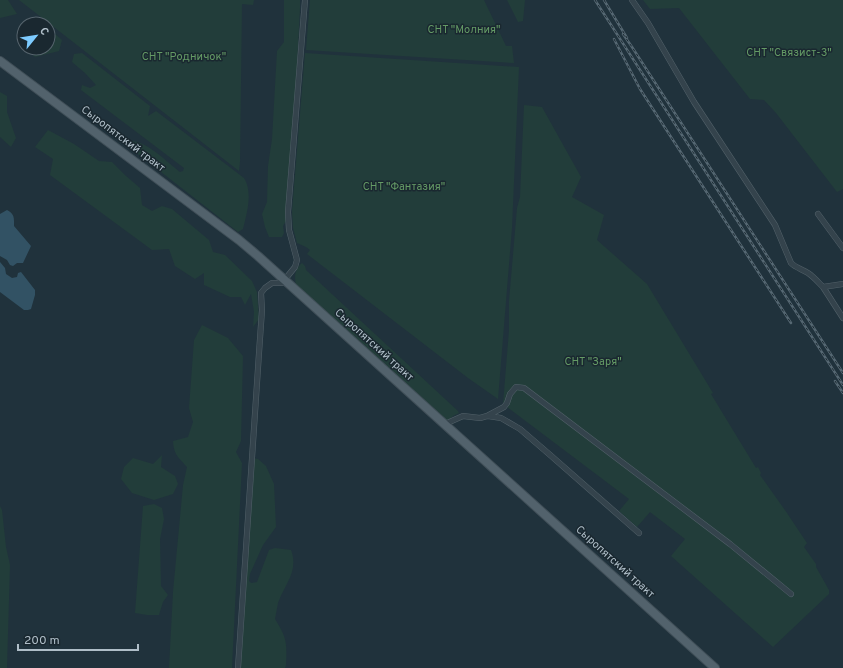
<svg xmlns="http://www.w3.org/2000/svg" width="843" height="668" font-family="Overpass,sans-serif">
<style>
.green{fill:#223d3a}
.water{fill:#325264}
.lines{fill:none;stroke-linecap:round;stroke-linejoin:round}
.street-casing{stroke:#526169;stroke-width:6}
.primary-casing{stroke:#404f58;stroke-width:10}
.street{stroke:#34434c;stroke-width:5}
.primary{stroke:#52626c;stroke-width:8}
.rail-casing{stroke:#566873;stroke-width:2.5}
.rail{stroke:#1a2830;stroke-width:1;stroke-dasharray:3;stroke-linecap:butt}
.labels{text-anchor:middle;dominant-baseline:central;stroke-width:3;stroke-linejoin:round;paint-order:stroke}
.park-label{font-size:11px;fill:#649a65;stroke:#1a2830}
.street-label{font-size:11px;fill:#afbec8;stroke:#1a2830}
</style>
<rect width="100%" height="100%" fill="#20323c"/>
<path class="green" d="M0 0H8L17 14 0 18Z
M19 0H254L253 5 242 4 240 162 239 171Z
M284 0H300V8L296 87 286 221 283 226 284 233 282 237H269L265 227 262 214 267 202 268 166 272 139 277 51 284 42Z
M310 0H484L506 46H512L514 63 306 50Z
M507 0H525L523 21 518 22Z
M643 0H843V189L837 192 776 113 764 100 750 99 679 8 650 9Z
M48 28 62 40 59 51 35 57 26 48H48Z
M19 31 24 32V46L19 41Z
M82 53 150 106 148 116 156 111 244 178C253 192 247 213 243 229L238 232 129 147 131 141C147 141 167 162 180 172L183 171 184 168 81 90 82 85 90 88 96 85 85 73 72 62 74 54Z
M305 53 519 67 512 228 498 399 468 378 307 254 310 250 306 247 297 243 293 228 292 211Z
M0 92 7 96V112L16 138 11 147 0 137Z
M524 105 542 107 581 177 572 197 604 215 597 240 647 284 713 393 711 394 756 468 758 467 761 473 760 475 787 513 807 543 804 547 816 564V567L829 590V594L773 647 671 556 685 539 650 512 637 527 619 511 629 499 503 404 509 330V301L517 208 520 197Z
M48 130 74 144 99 161 112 162 126 176 140 188 142 205 152 211 162 206 172 209 209 240 213 252 225 255 252 281 257 292 259 319 253 327 254 312 251 294 245 305 241 297H230L204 285V273L195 279 175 266 169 249 152 250 50 175 53 159 35 147Z
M302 263 305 266 306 270 458 411 459 413 453 416 449 420H445L296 285C294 276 295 269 302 263Z
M202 325 228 338 243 356 241 441 236 452 242 463 232 668H169L173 592 183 485 187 467C178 457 174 455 173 441L188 437 193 422 189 408 194 340Z
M162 455 161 467 175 476 178 484 173 494 154 500 132 493 121 479 124 467 133 458 153 464Z
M253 458 258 459 266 466 274 484 276 527 263 545 250 574 249 581 251 583 257 582 269 550 275 548 291 550C299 571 285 584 278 603 277 608 276 614 275 619 287 638 287 643 286 665L285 668H239Z
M154 504 162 508 164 519 160 539 161 586 168 595 163 602 159 615H147L135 613 143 506Z
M0 506 2 510 6 547 10 565 7 668H0Z"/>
<path class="water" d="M7 210C15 214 14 219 14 226L31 246 23 263H17L13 266 10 265 7 260 0 256V214Z
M0 262 5 268 6 274 12 278 17 277 18 273 21 272 35 290V295L31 309 28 310H24L0 292Z"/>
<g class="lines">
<defs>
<path id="street" d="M632 0 648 23 694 102 775 225 791 263C796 268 802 269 808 273 814 277 818 282 823 287L843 284
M818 214 843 248
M823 287 843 318
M488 416 501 418 520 429 549 454 639 533
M445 424 463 416 480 418 487 416 504 407 507 403 510 394 516 387 524 388 730 544 791 594
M238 668 259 353 262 310 261 293 265 288 272 283H282L295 267 297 260 289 230 288 212 305 0"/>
<path id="primary" d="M0 61 239 240 258 256 715 668"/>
</defs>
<use href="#street" class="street-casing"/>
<use href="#primary" class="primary-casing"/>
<use href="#street" class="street"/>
<use href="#primary" class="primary"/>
<defs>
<path id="rail" d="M595 0 843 385
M604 0 627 38
M623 34 632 47 843 373
M614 39 640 89 791 323
M835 381 843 393"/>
</defs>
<use href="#rail" class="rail-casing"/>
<use href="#rail" class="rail"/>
</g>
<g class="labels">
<g class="park-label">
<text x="464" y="30">СНТ "Молния"</text>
<text x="789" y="53">СНТ "Связист-3"</text>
<text x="184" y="57">СНТ "Родничок"</text>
<text x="404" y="187">СНТ "Фантазия"</text>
<text x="593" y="362">СНТ "Заря"</text>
</g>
<g class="street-label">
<text transform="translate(123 139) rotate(37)">Сыропятский тракт</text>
<text transform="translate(374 345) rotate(42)">Сыропятский тракт</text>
<text transform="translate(615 562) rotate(42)">Сыропятский тракт</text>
</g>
</g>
<g transform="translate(36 36) rotate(60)"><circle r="19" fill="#1a2830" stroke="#56646d"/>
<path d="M0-3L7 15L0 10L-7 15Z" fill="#7dcbff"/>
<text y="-6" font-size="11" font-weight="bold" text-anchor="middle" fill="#afbec8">С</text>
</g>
<path d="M18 644v6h120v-6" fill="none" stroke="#afbec8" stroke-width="2"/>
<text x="24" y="644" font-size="12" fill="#afbec8" stroke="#1a2830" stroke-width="3" paint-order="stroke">200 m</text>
</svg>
